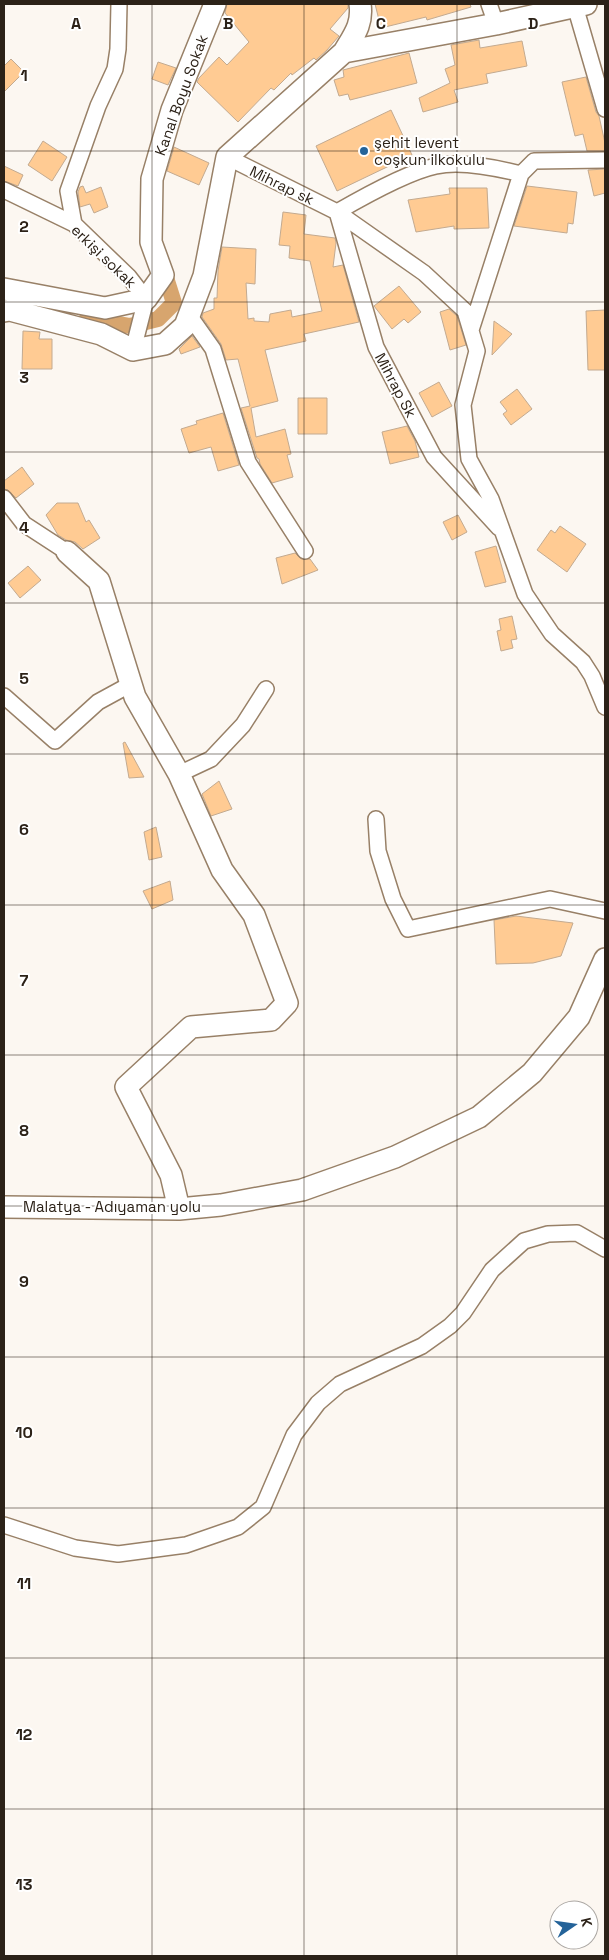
<svg xmlns="http://www.w3.org/2000/svg" width="609" height="1960" font-family="'Space Grotesk',sans-serif">
<style>
.lines{fill:none;stroke-linecap:round;stroke-linejoin:round}
.canal{stroke:#d7a56e;stroke-width:16}
.building{fill:#ffcb93;stroke:#c3aa90}
.street-casing{stroke:#988067;stroke-width:18}
.secondary-casing{stroke:#988067;stroke-width:24}
.street{stroke:#fff;stroke-width:15}
.secondary{stroke:#fff;stroke-width:21}
.grid{fill:none;stroke:#2c2218;stroke-width:1;stroke-opacity:0.55}
.poi-dot{fill:#246399;stroke:#fff;stroke-width:2}
.labels{text-anchor:middle;dominant-baseline:central;stroke-width:4;stroke-linejoin:round;paint-order:stroke}
.street-label{font-size:15px;fill:#2c2218;stroke:#fff}
.poi-label{font-size:15px;fill:#2c2218;stroke:#fff;text-anchor:start}
.grid-label{font-size:16px;text-anchor:middle;font-weight:bold;fill:#2c2218;stroke:#fff;stroke-width:4;stroke-linejoin:round;paint-order:stroke}
</style>
<rect width="100%" height="100%" fill="#fcf7f1"/>
<g class="lines">
<path class="canal" d="M87 318 130 326 158 319 174 303 162 265"/>
</g>
<path class="building" d="M227 4H348V8L330 29 339 36 327 50 316 60 314 58 292 75 291 73 274 90 271 88 238 122 197 82 199 78 219 57 227 65 249 42 225 13Z
M375 4H470L471 7 427 20 426 17 381 28Z
M479 40 480 48 522 41 527 66 486 74 488 83 454 90 458 102 423 112 419 98 450 83 445 69 455 65 451 45Z
M409 53 417 83 350 100 348 94 339 96 334 80 344 77 343 70Z
M11 59 24 72 4 92V66Z
M158 62 176 68 168 85 152 79Z
M586 77 596 112 599 116 605 143V151H587L583 134 575 136 562 82Z
M391 110 412 155 337 191 316 146Z
M43 141 67 157 52 181 28 165Z
M174 147 209 163 199 185 167 171Z
M4 166 23 175 18 186 4 181Z
M605 169V193L594 196 588 170Z
M83 186 86 193 101 187 108 207 94 213 90 204 80 207 78 192 80 187Z
M527 186 577 192 573 224 568 223 567 233 514 226Z
M449 188H487L489 228 454 229V226L416 232 408 200 450 194Z
M283 212 306 215 304 234 335 238 336 243 333 267 343 265 359 322 304 334 306 341 265 350 278 401 251 408 256 437 285 429 291 454 287 455 293 477 272 483 260 464 259 459 257 458 241 408 250 406 238 359 226 360 221 344 202 317 203 313 214 309V298H217L218 271 222 247 256 249 255 284 246 283 248 319 254 318V321L269 322 270 314 291 310 292 317 322 311 310 261 289 258 290 246 279 245Z
M399 286 421 312 408 323 404 319 392 329 374 306Z
M449 309 457 316 466 345 450 350 440 312Z
M605 310V370H588L586 311Z
M494 321 512 334 492 355Z
M23 331 40 332 39 339H52V369H22Z
M192 336 200 347 181 354 179 349Z
M439 382 452 406 432 417 419 393Z
M517 389 532 409 511 425 503 414 507 411 500 402Z
M298 398H327V434H298Z
M223 413 239 465 218 471 211 447 189 453 181 429 197 424 196 421Z
M407 426 415 441 419 457 390 464 382 432Z
M22 467 34 484 16 498 8 490 4 489V481Z
M57 503H78L86 522 89 520 100 538 83 549 75 542 66 540 58 535 46 515Z
M458 515 467 532 452 540 443 522Z
M560 526 586 544 567 572 537 550 551 530 555 533Z
M496 546 506 582 485 587 475 552Z
M295 553 301 559H310L318 570 282 584 276 558Z
M28 566 41 580 20 598 8 583Z
M512 616 517 639 511 640 513 648 501 651 497 631 501 630 499 619Z
M125 742 144 777 129 778 123 743Z
M219 781 232 809 211 816 202 794Z
M156 827 162 857 149 860 144 832Z
M170 881 173 900 152 909 143 891Z
M516 916 573 923 561 956 533 963 496 964 494 920Z"/>
<g class="lines">
<defs>
<path id="street" d="M489 4 496 24
M575 6 605 109
M227 157 337 212 424 273 465 311 477 351 463 405 469 459 491 499 525 594 552 634 583 662 592 676 605 707
M4 190 74 224 129 277 146 299 133 350
M337 212 376 347 434 457 499 528
M337 212C363 197 407 172 436 166 461 160 497 168 521 174L534 161 605 160
M74 224 68 191 98 106 115 69 118 49 119 4
M189 315 213 349 248 462 305 551
M471 330 521 174
M4 498 24 524 67 552
M4 696 55 741 98 702 131 684
M179 774 211 759 243 725 266 689
M376 819 378 851 393 899 408 929 550 899 605 911
M4 1525 75 1548 118 1554 186 1545 238 1527 263 1507 294 1435 318 1403 340 1384 422 1346 450 1326 463 1313 492 1270 524 1241 548 1234 577 1233 605 1249"/>
<path id="secondary" d="M344 52 496 24 586 4
M4 289 105 308 146 299 163 275 151 242 152 179 172 110 215 4
M4 311 10 310 101 334 133 350 165 344 185 326 204 276 227 157 344 52C354 35 363 24 360 4
M67 552 99 581 135 697 179 774 222 870 254 915 287 1003 271 1020 191 1027 126 1087 171 1175 179 1209
M4 1207 179 1209 221 1205 302 1190 395 1157 479 1117 532 1073 579 1017 605 959"/>
</defs>
<use href="#street" class="street-casing"/>
<use href="#secondary" class="secondary-casing"/>
<use href="#street" class="street"/>
<use href="#secondary" class="secondary"/>
</g>
<path class="grid" d="M152 4V1956M304 4V1956M457 4V1956M4 151H605M4 302H605M4 452H605M4 603H605M4 754H605M4 905H605M4 1055H605M4 1206H605M4 1357H605M4 1508H605M4 1658H605M4 1809H605"/>
<circle class="poi-dot" cx="364" cy="151" r="5"/>
<g class="labels">
<g class="street-label">
<text transform="translate(181 95) rotate(-70)">Kanal Boyu Sokak</text>
<text transform="translate(282 185) rotate(26)">Mihrap sk</text>
<text transform="translate(104 256) rotate(44)">erkişi sokak</text>
<text transform="translate(396 385) rotate(62)">Mihrap Sk</text>
<text x="112" y="1206">Malatya - Adıyaman yolu</text>
</g>
<g class="poi-label">
<text x="374" y="142">şehit levent<tspan x="374" dy="17">coşkun ilkokulu</tspan></text>
</g>
</g>
<g class="grid-label">
<text x="76" y="29">A</text>
<text x="228" y="29">B</text>
<text x="381" y="29">C</text>
<text x="533" y="29">D</text>
<text x="24" y="81">1</text>
<text x="24" y="232">2</text>
<text x="24" y="383">3</text>
<text x="24" y="533">4</text>
<text x="24" y="684">5</text>
<text x="24" y="835">6</text>
<text x="24" y="986">7</text>
<text x="24" y="1136">8</text>
<text x="24" y="1287">9</text>
<text x="24" y="1438">10</text>
<text x="24" y="1589">11</text>
<text x="24" y="1740">12</text>
<text x="24" y="1890">13</text>
</g>
<rect width="609" height="1960" fill="none" stroke="#2c2218" stroke-width="10"/>
<g transform="translate(574 1925) rotate(77)"><circle r="24" fill="#ffffff" stroke="#aba7a3"/>
<path d="M0-4L9 19L0 12L-9 19Z" fill="#246399"/>
<text y="-8" font-size="14" font-weight="bold" text-anchor="middle" fill="#2c2218">K</text>
</g>
</svg>
